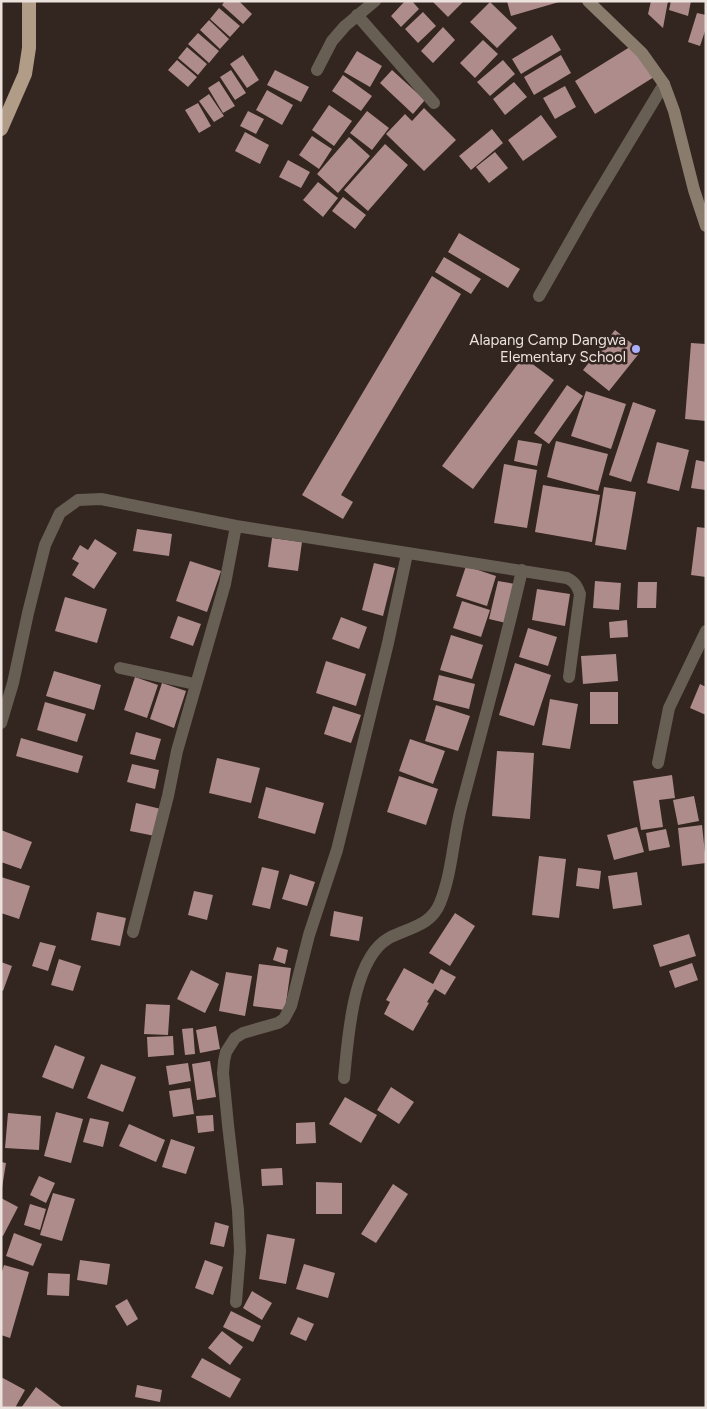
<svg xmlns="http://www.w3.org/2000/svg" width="707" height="1409" font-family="Figtree,sans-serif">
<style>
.building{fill:#ae8c8b}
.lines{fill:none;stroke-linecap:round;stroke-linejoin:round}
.service{stroke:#675e54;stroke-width:12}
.minor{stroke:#675e54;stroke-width:12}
.secondary{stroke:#8a7c6c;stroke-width:12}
.trunk{stroke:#b19c87;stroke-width:14}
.poi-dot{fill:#acaffb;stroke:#33251f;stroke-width:2}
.labels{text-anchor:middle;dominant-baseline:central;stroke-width:5;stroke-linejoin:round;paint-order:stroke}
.poi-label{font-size:15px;fill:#ebe1dd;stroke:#33251f;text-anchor:end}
</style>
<rect width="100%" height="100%" fill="#33251f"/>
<path class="building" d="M225 1H239L252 14 243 24 222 5Z
M405 1H412L419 9 401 27 391 16Z
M432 1H464L448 17Z
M507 1H559V2L511 16Z
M651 1H668L663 28 648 14Z
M671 1H691L688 16 669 10Z
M490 2 517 28 497 48 470 22Z
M219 8 240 26 230 37 210 19Z
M423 12 436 26 418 43 405 29Z
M697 13 706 15V28L700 46 688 42Z
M209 20 229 39 220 49 200 30Z
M443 27 455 40 433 63 421 51Z
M198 33 219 51 209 63 188 44Z
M552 35 561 50 521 74 512 59Z
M483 40 498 54 475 78 460 63Z
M633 45 654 77 595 114 575 81Z
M187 47 207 64 198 75 178 58Z
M357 51 382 66 370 87 344 72Z
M243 55 259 80 247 88 230 64Z
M561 55 571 73 534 95 524 77Z
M177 60 197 77 188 87 168 70Z
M503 60 515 74 490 96 477 82Z
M231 70 246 93 235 100 220 77Z
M275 70 309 87 301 102 267 85Z
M392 70 425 100 413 114 380 83Z
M343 75 372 96 361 111 332 91Z
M219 81 235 106 223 113 208 88Z
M514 82 527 97 505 115 493 99Z
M565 86 576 107 555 119 543 98Z
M267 90 293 105 282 125 256 110Z
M209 94 224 116 214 122 199 101Z
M198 103 211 126 199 133 185 110Z
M329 105 352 121 334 146 312 130Z
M424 108 456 140 424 171 386 134 405 114 412 121Z
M248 111 264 119 256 134 240 126Z
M367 111 389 128 372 150 350 133Z
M541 115 557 137 523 161 508 140Z
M492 129 503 143 471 170 459 156Z
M245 132 269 145 260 164 235 151Z
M312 136 332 149 319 169 299 155Z
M349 137 370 156 338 193 317 174Z
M385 144 408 165 368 211 344 190Z
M495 152 508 168 489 183 476 167Z
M288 160 310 172 301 188 279 177Z
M318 182 338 198 323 217 303 200Z
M343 197 366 215 355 229 332 211Z
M459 233 520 269 508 288 448 252Z
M444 257 481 279 471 294 435 272Z
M432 276 461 294 341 495 353 502 343 519 302 495Z
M615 330 641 351 609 391 583 370Z
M691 343 706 344V421L685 419Z
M523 357 554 380 473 489 442 466Z
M567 385 583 396 549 444 534 433Z
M586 391 626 404 611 449 571 436Z
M633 402 656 410 631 482 609 475Z
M518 440 542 444 537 466 514 461Z
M556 441 608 454 598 491 547 477Z
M657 442 689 450 679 491 647 483Z
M696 460 706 462V490L691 488Z
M504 464 537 470 527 528 494 523Z
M543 485 600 495 592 542 535 532Z
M604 487 636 492 626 550 595 545Z
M697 527 706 528V577L691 575Z
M137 529 172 534 169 556 133 551Z
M272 538 302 542 298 571 268 567Z
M95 539 117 553 94 589 72 575 79 563 72 559 80 545 88 550Z
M190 561 221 571 207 612 176 601Z
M374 563 395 568 383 616 362 610Z
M466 566 496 576 487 606 456 596Z
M498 581 515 584 506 623 489 619Z
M595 581 621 583 619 610 593 608Z
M638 582H657L656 608H637Z
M537 589 570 594 565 626 532 620Z
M65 597 107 609 97 643 55 631Z
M462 601 490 610 481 637 453 628Z
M178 616 201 624 193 646 170 638Z
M341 617 367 627 359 649 332 639Z
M627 620 628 637 610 638 609 622Z
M528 628 557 637 548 666 519 657Z
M451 635 483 645 472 679 440 670Z
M616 654 618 681 583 684 581 656Z
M326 661 366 674 356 706 316 693Z
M515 663 551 675 534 726 499 715Z
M54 671 101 685 94 710 46 696Z
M439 675 475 684 469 709 433 700Z
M135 677 158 685 147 718 124 710Z
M162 683 186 691 174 728 150 719Z
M700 684 706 687V715L690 708Z
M590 692H618V724H590Z
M550 699 578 704 570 749 542 745Z
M45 702 86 714 77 742 37 730Z
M436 705 470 716 458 751 425 741Z
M333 706 361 715 351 743 324 734Z
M136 732 161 739 155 760 130 754Z
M21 738 83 756 78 773 16 756Z
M410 739 445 751 433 784 399 771Z
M497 751 534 753 530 819 492 816Z
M217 758 260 768 251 803 209 793Z
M132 764 159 770 155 789 127 782Z
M672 775 675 798 659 800 663 827 641 830 633 781Z
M399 776 438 789 426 825 387 812Z
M266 787 324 803 315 834 258 818Z
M694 796 699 821 678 825 673 800Z
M136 803 161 809 155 836 130 831Z
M702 825 706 863 682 866 678 828Z
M637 827 644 852 614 860 607 835Z
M666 829 670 847 649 851 646 833Z
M1 830 32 842 21 869 1 862Z
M539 856 566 859 559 918 532 915Z
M262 867 279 871 270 909 252 905Z
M578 868 601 871 599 889 576 886Z
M637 872 642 905 613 909 608 876Z
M290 874 315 882 307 906 282 899Z
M1 877 30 886 19 919 1 913Z
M194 891 213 895 207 920 188 915Z
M334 911 363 917 359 941 330 936Z
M97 912 126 918 120 946 91 940Z
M455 913 475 926 450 966 429 953Z
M689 934 696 956 660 967 653 945Z
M40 942 56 946 48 971 32 966Z
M277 947 288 950 285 964 273 960Z
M59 959 81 966 73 991 51 985Z
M1 962 12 966 3 991 1 990Z
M692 963 698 980 675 988 669 971Z
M259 964 291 968 285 1010 253 1006Z
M404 968 433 984 441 969 456 977 445 995 435 989 427 1002 429 1003 413 1031 384 1014 390 1002 386 1000Z
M191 970 219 984 205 1013 177 999Z
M226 972 252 976 245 1016 219 1011Z
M146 1004 170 1005 168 1035 144 1034Z
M216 1026 220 1049 200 1053 196 1030Z
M193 1028 195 1054 185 1055 182 1029Z
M173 1036 174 1055 148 1057 147 1037Z
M55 1045 85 1057 73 1089 42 1077Z
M210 1061 216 1097 197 1100 192 1064Z
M188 1063 191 1081 169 1085 166 1066Z
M101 1064 136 1077 123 1112 87 1098Z
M391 1087 414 1102 399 1124 377 1110Z
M190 1088 194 1114 173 1117 169 1091Z
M345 1097 377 1115 361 1143 329 1124Z
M56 1112 83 1119 71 1163 44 1156Z
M8 1113 41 1116 39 1150 5 1148Z
M213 1115 214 1131 198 1133 196 1116Z
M90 1118 109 1122 103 1147 83 1142Z
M315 1122 316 1143 296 1144V1123Z
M129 1124 165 1140 156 1162 119 1146Z
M171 1139 195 1147 186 1174 162 1167Z
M1 1162 6 1163 2 1188H1Z
M282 1168 283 1185 262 1186 261 1169Z
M39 1176 55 1183 46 1203 30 1195Z
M316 1182 342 1183V1214H316Z
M393 1184 408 1194 376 1243 361 1234Z
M53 1193 75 1199 62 1241 40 1235Z
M1 1198 18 1207 3 1236 1 1235Z
M30 1204 46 1209 40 1230 24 1225Z
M215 1222 229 1226 224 1247 210 1244Z
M14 1233 42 1244 33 1266 6 1256Z
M267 1234 295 1239 286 1284 259 1279Z
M80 1260 110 1264 107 1285 77 1280Z
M205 1260 223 1267 213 1295 195 1288Z
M304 1264 335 1273 328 1298 296 1289Z
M4 1265 29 1272 10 1338 1 1335V1275Z
M48 1273 70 1274 69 1296 47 1295Z
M252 1291 272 1303 262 1320 243 1308Z
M127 1299 138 1319 127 1326 115 1306Z
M231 1311 261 1326 253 1342 223 1327Z
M298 1317 314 1324 306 1341 290 1334Z
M222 1331 243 1347 230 1365 208 1348Z
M202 1358 241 1379 230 1398 191 1377Z
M1 1377 25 1390 15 1408H1Z
M137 1385 162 1390 160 1402 135 1397Z
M36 1387 62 1407 61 1408H21Z"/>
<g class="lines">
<path class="service" d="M120 668 195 684"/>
<path class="minor" d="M357 15 434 103
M317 70 332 41 345 26 375 1
M539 296 588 210 664 84
M1 723 13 683 28 613 45 545 60 513 78 500 101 499 236 526 567 578C575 582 577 586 580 594L569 677
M658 763 669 708 706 631
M133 932 168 796 177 751 225 584 236 526
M344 1078C348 1040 352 959 389 938 408 928 431 926 440 903 452 873 453 839 461 808 482 728 504 650 522 570
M236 1302 240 1251 238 1210 228 1125 223 1073 224 1061 226 1052 235 1038 243 1033 278 1023 284 1019 291 1006 309 935 337 850 388 643 407 554"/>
<path class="secondary" d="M588 1 642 53 664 84 674 111 694 190 706 226"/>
<path class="trunk" d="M1 129 25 74 29 48V1"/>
</g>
<circle class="poi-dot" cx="636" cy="349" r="5"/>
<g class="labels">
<g class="poi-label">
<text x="626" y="340">Alapang Camp Dangwa<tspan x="626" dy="17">Elementary School</tspan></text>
</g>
</g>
<rect width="707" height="1409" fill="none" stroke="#ebe1dd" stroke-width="5"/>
</svg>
